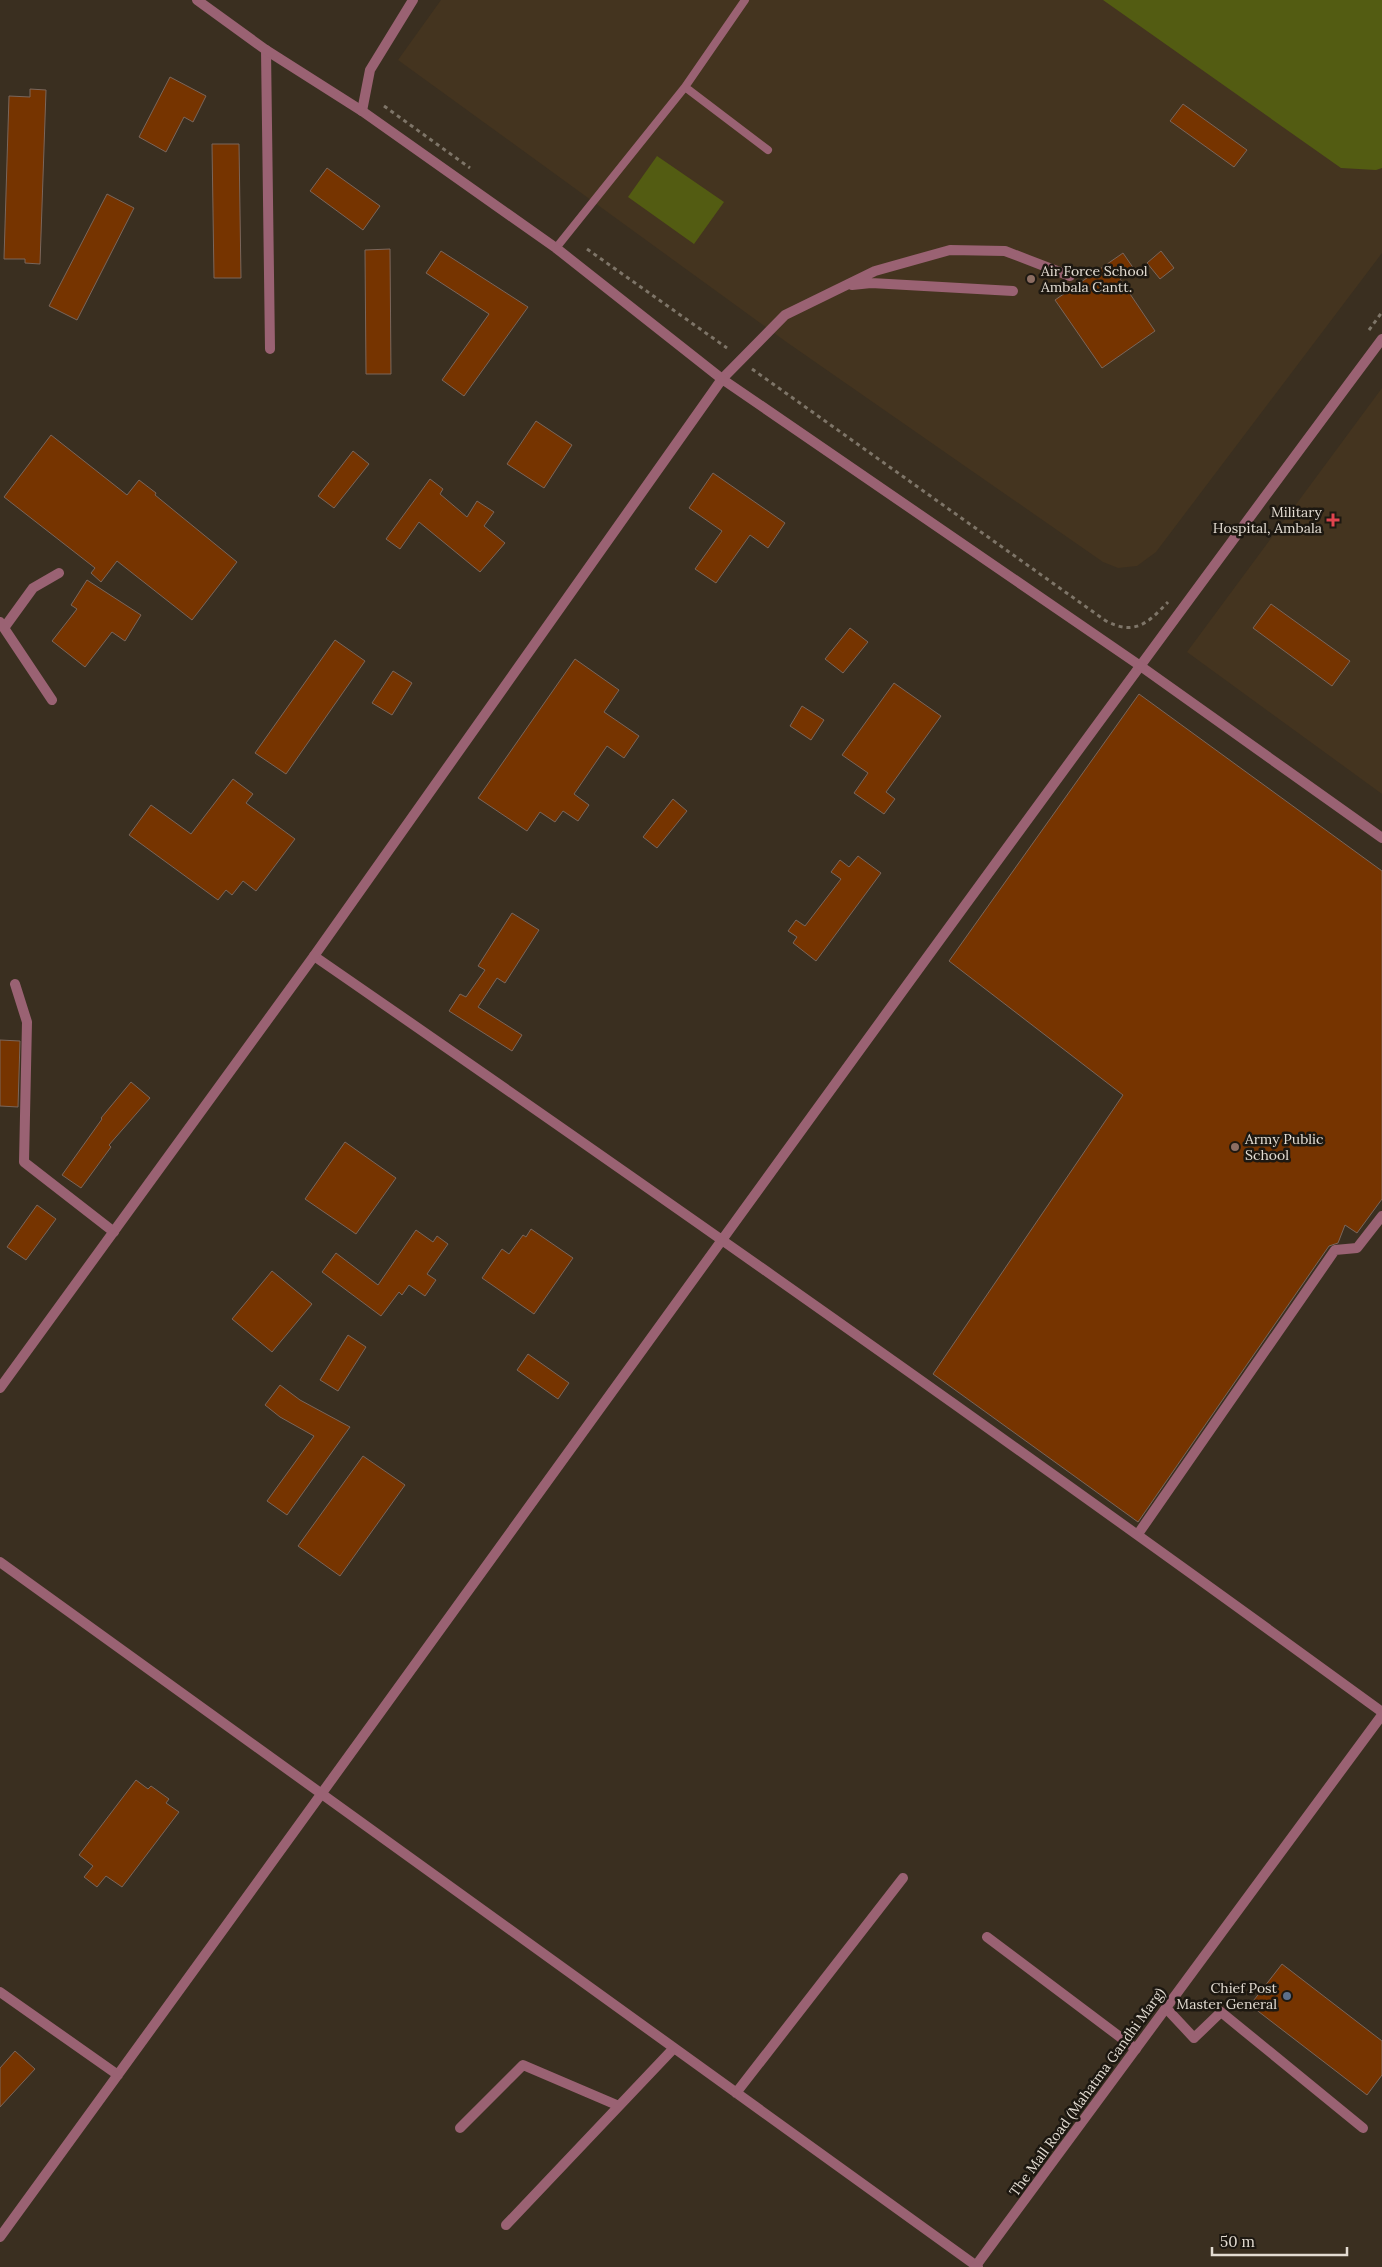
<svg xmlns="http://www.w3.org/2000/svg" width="1382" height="2267" font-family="Lora,serif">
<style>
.built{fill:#44341f}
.green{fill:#535c12}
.building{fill:#763400;stroke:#7a665b}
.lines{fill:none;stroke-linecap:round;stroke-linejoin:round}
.path{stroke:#7e7568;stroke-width:3;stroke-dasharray:4 4;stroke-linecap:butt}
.service{stroke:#9a6273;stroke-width:8}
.minor{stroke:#9a6273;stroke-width:10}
.tertiary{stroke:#9a6273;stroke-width:10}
.education-dot{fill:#8d6e63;stroke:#1d1811;stroke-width:2}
.health-dot{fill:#e0444e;stroke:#1d1811;stroke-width:2}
.service-dot{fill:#5c6f8a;stroke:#1d1811;stroke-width:2}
.labels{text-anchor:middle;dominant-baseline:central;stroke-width:5;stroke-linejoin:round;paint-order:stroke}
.poi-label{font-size:14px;fill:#e3dcd2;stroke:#1d1811;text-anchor:start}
.street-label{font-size:14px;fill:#e3dcd2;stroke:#1d1811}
</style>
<rect width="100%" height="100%" fill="#3a2f20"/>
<path class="built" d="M441 0H1382V253L1156 552 1137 566 1118 568 1103 562 785 341 398 60Z
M1382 388V794L1187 652Z"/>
<path class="green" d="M1103 0H1382V168L1376 170 1341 168Z
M657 156 724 202 694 244 628 197Z"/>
<path class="building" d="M170 77 206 96 193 122 184 117 166 152 139 137Z
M30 89 46 90 40 264 25 263V259H4L9 96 30 97Z
M1183 104 1247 150 1234 167 1170 121Z
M212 144H239L241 278H214Z
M327 168 380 206 363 230 310 191Z
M107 194 134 208 77 320 49 306Z
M390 249 391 374H366L365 250Z
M441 251 528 307 464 396 442 380 489 314 426 273Z
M1161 251 1174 268 1160 279 1147 263Z
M1123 253 1134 269 1120 279 1155 331 1102 368 1055 300Z
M536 421 572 445 544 488 507 464Z
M51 435 127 495 139 480 156 493 155 495 237 562 192 620 117 561 101 582 91 573 95 568 4 497Z
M353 451 369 464 334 508 318 496Z
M713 473 785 523 768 548 750 535 716 583 695 569 722 531 689 508Z
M430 479 443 489 440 494 467 517 477 501 494 512 484 526 505 543 480 572 419 522 400 549 386 539Z
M87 580 141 615 125 641 112 632 85 667 52 641 77 609 71 605Z
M1271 604 1350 661 1332 686 1253 628Z
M850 628 868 642 843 673 825 659Z
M335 640 365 661 286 774 255 753Z
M575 659 619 690 604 712 639 736 624 758 607 746 574 794 589 805 578 821 563 811 555 822 540 812 527 831 478 798Z
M393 671 412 683 392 715 372 703Z
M894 683 941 716 886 792 895 799 884 814 854 793 868 773 842 755Z
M1139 694 1382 871V1199L1357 1233 1345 1225 1338 1243 1329 1246 1138 1522 933 1374 1123 1095 949 961Z
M802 706 824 720 811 740 790 726Z
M233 779 253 794 246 803 295 839 256 891 243 881 232 895 226 890 218 900 129 835 151 805 191 834Z
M673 799 687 811 657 848 643 837Z
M858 856 881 873 816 961 793 943 797 937 788 931 796 920 805 926 841 879 831 872 840 860 849 867Z
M512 913 539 930 505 983 497 978 478 1007 522 1035 512 1051 449 1011 460 994 466 997 485 970 478 966Z
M0 1040 20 1041 18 1107 0 1106Z
M131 1082 150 1098 109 1145 111 1147 81 1188 62 1175 102 1119 101 1118Z
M345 1142 396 1178 356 1234 305 1199Z
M37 1205 56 1219 26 1260 7 1247Z
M531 1229 573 1258 534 1314 482 1278 502 1249 509 1254 523 1235 526 1237Z
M416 1230 433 1242 437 1236 448 1244 427 1274 436 1280 425 1296 409 1285 402 1295 399 1292 381 1316 322 1272 336 1253 378 1285Z
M272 1271 312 1304 272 1352 232 1319Z
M348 1335 366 1347 338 1391 320 1380Z
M528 1354 569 1383 558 1399 517 1370Z
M280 1385 300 1400 350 1427 287 1515 267 1501 314 1436 280 1417 265 1405Z
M363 1456 405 1485 340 1576 298 1546Z
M136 1780 148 1789 151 1786 169 1799 166 1803 179 1812 122 1887 106 1876 97 1887 84 1877 93 1866 79 1855Z
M1282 1964 1382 2041V2075L1367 2095 1250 2005Z
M15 2051 35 2069 0 2107V2068Z"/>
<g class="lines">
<path class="path" d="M384 106 470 168
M587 249 727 348
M1369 330 1382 312
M752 369 1106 621C1135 636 1148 623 1168 602"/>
<path class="service" d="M685 87 745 0
M556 248 685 87 768 150"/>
<path class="minor" d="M266 50 270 349
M362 111 370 70 413 0
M852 285 871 283 1013 291
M722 379 785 315 875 271 950 250 1005 251 1070 276
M0 622 52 700
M4 628 33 588 59 573
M314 956C673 1204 1030 1455 1382 1712
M15 984 27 1022 24 1162 114 1232
M1138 1534 1335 1250 1357 1248 1382 1216
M0 1562 978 2267
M987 1937 1136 2049
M0 1992 118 2075
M1166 2008 1194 2038 1221 2012 1363 2128
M736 2093 903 1878
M460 2128 523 2065 619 2106
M506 2225 674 2048
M0 2237C461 1604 915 966 1382 339"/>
<path class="tertiary" d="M197 0 266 50 362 111 556 248 722 379 1139 665 1382 838
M0 1388 314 956 722 379
M975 2267 1382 1715"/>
</g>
<g class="education-dot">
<circle cx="1031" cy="279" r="5"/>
<circle cx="1235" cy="1147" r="5"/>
</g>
<path class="health-dot" d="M1330.5 512.5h5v5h5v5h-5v5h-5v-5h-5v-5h5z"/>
<circle class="service-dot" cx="1287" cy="1996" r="5"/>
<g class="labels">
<g class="poi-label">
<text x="1041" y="271">Air Force School<tspan x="1041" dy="16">Ambala Cantt.</tspan></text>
<text x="1322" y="512" text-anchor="end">Military<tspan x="1322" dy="16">Hospital, Ambala</tspan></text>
<text x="1245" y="1139">Army Public<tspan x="1245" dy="16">School</tspan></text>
<text x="1277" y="1988" text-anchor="end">Chief Post<tspan x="1277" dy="16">Master General</tspan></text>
</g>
<g class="street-label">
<text transform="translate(1087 2092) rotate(-54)">The Mall Road (Mahatma Gandhi Marg)</text>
</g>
</g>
<path d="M1212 2247v8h135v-8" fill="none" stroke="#e3dcd2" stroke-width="2.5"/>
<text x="1220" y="2247" font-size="15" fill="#e3dcd2" stroke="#1d1811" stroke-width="4" paint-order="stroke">50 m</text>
</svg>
